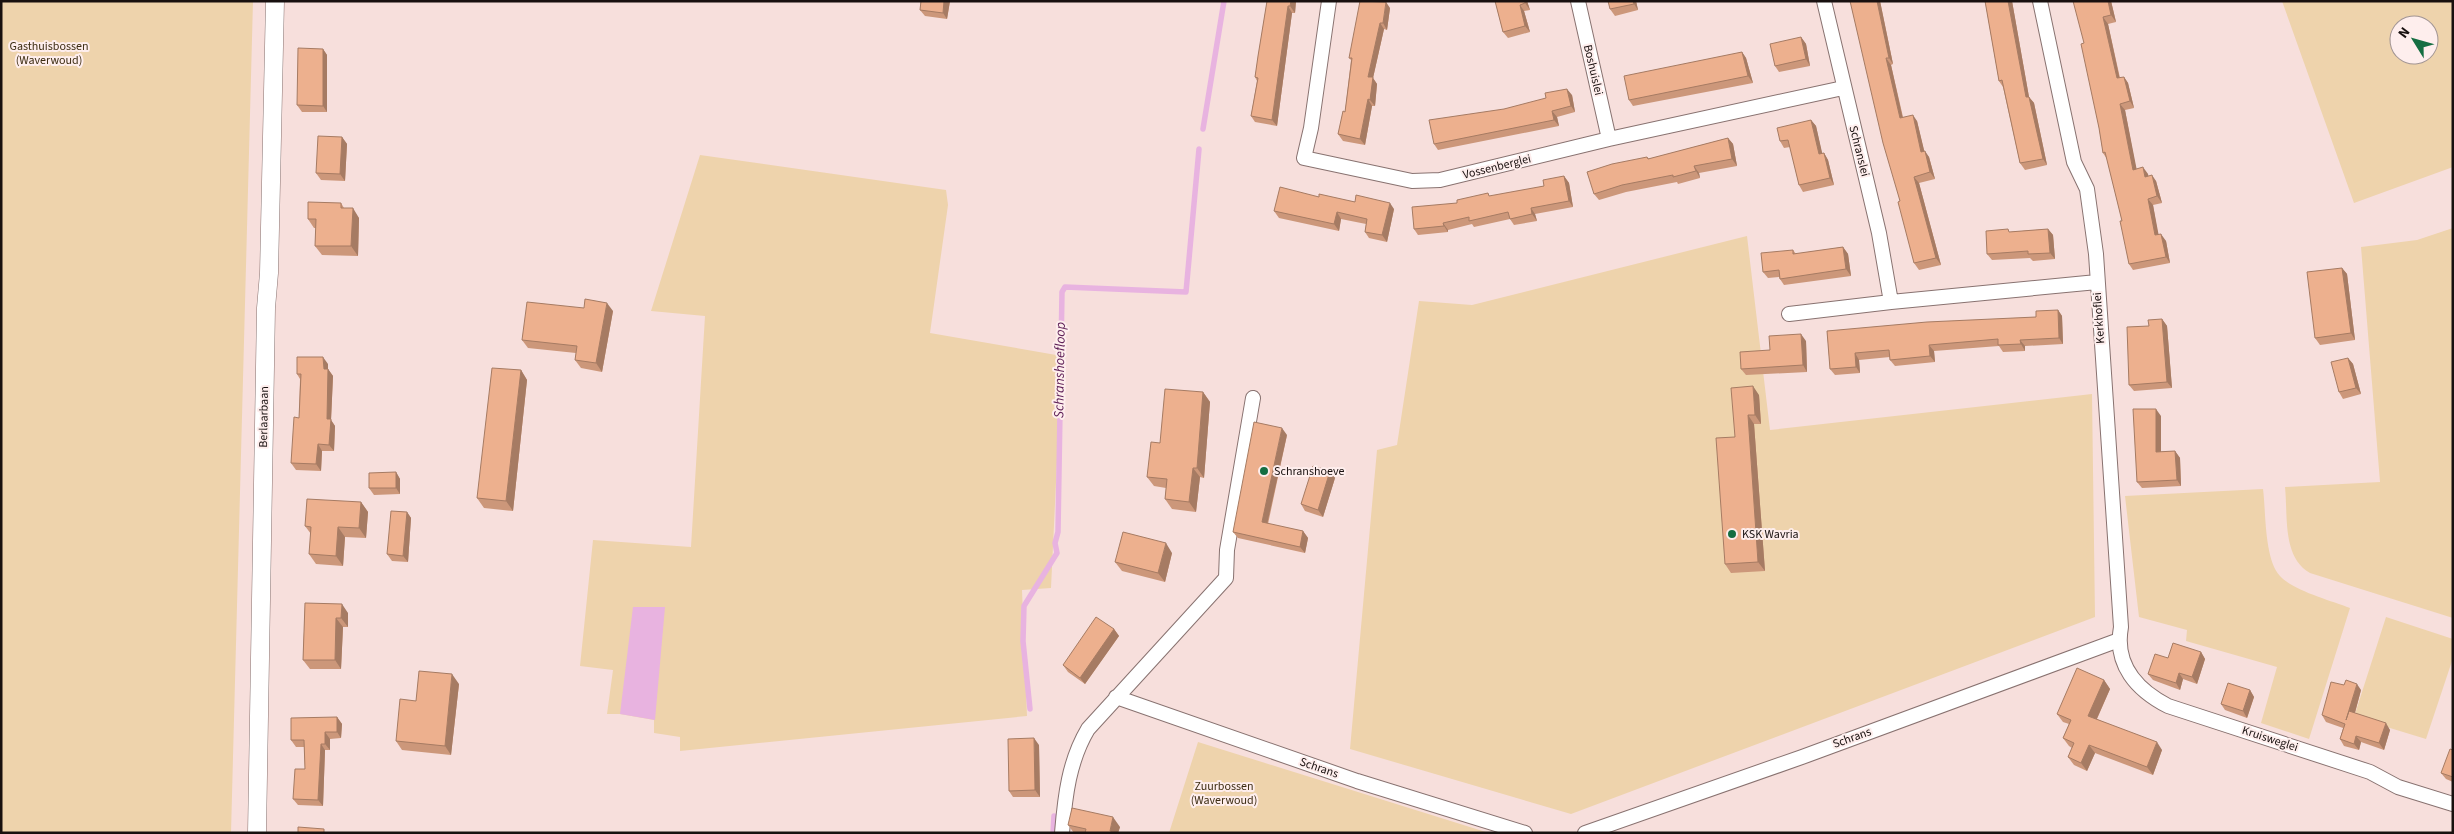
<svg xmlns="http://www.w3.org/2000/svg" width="2454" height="834" font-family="'Source Sans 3',sans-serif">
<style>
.green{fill:#eed3ac;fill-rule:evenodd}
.water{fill:#e8b3e0}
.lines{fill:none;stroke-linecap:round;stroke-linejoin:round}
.stream{stroke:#e8b3e0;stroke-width:5.5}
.minor-casing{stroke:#887270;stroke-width:16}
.tertiary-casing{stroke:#887270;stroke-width:19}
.minor{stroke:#fff;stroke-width:14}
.tertiary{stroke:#fff;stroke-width:18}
.wall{fill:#cc977a}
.shaded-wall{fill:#a67b63}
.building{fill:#edb08e;stroke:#a67b63}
.poi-dot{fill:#156e42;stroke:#feeeed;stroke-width:2}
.labels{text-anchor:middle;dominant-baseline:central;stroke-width:4;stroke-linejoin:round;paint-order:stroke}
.park-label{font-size:12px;fill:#3c2c12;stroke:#feeeed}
.street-label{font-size:12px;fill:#18100f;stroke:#feeeed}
.poi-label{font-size:12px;fill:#18100f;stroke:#feeeed;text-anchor:start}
.water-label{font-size:14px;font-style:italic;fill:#5f2158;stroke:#feeeed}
</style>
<rect width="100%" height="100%" fill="#f7dfdc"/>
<path class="green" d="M1 1H253L231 833H1Z
M2282 1H2453V167L2354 203ZM2399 25H2429V55H2399Z
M700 155 946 190 948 205 930 333 1062 356 1051 588 1022 590 1027 716 680 751V737L654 733V720L620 714H607L613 670 580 666 593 540 691 547 705 316 651 311Z
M2453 228V618L2310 573C2282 557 2288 516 2285 487L2380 482 2361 247 2417 240Z
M1747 236 1770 430 2092 394 2095 617 1571 814 1350 749 1377 450 1397 445 1419 301 1472 305Z
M2263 489C2266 511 2264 559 2280 576 2294 591 2330 600 2350 608L2309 739 2261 723 2277 667 2186 641 2187 630 2139 617 2125 496Z
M2386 617 2453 639V658L2426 739 2354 717Z
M1198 742 1489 833H1169Z"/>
<path class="water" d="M633 607H665L655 720 620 714Z"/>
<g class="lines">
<path class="stream" d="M1203 129 1224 1
M1030 709 1023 641 1024 606 1057 553 1055 543 1058 532 1062 292 1065 287 1186 292 1199 149
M1053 833 1054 816"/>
<defs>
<path id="minor" d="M1329 1 1311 128 1304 158 1412 181 1440 180 1609 139 1843 88
M1578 1 1609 139
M1824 1 1879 233 1891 302 2097 282
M2040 1 2074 162 2087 189 2096 254 2121 627C2114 665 2137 690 2168 706L2370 772 2398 787 2453 804
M1789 314 1891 302
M1116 697 1357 781 1525 833
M1062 833C1065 796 1069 761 1088 729L1226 578 1227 550 1253 398
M1585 833 1802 757 2119 640"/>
<path id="tertiary" d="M257 833 266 308 269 273 275 1"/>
</defs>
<use href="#minor" class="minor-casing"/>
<use href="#tertiary" class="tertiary-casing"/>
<use href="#minor" class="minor"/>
<use href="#tertiary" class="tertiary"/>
</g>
<path class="wall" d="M921 1H950L947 19 925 16 920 10Z
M1267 1H1296L1295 13H1292L1277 126 1255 122 1251 116 1257 81 1255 77Z
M1495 1H1527L1530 10 1524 11 1530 32 1508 38 1503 32Z
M1636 1 1638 10 1615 16 1610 9Z
M1850 1H1880L1893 64 1891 65 1903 117 1917 121 1924 151 1929 157 1935 179 1919 183 1941 265 1919 270 1914 263 1900 201Z
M1985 1H2012L2029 97 2034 103 2047 165 2025 170 2020 163 2003 87 1999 81Z
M2111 1 2116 22 2108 24 2120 78 2124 77 2128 83 2134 108 2125 110 2136 169 2148 174V176L2156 181 2162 203 2153 205 2158 235 2166 241 2170 263 2133 270 2129 264 2122 221 2107 159 2103 153 2099 128 2084 43Z
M1390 8 1387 30 1384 29 1373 78 1377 84 1375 106H1372L1365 145 1343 141 1338 134 1345 112 1351 60 1349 58Z
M1801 37 1806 44 1810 66 1779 72 1775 66Z
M323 49 327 55V112H302L297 105Z
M1742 52 1746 58 1753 83 1633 106 1629 100Z
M1572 95 1575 112 1557 117 1559 126 1438 150 1434 144 1504 109Z
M1811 120 1816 126 1822 154 1824 153 1828 160 1834 185 1803 192 1799 185 1790 147 1784 148 1780 141Z
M342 137 347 144 345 181 321 180 316 173Z
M1728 138 1733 144 1737 166 1699 173 1700 178 1678 184 1677 182 1626 192 1599 200 1594 194 1647 157 1649 159Z
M1564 176 1569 183 1573 207 1535 214 1537 221 1514 225 1510 219 1474 227 1472 224 1448 230V232L1418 235 1414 229 1457 203 1544 186Z
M1319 197 1355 202 1394 209 1387 242 1369 238 1365 232 1366 224 1341 219 1339 231 1279 218 1274 211Z
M341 203 344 208 359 218 358 256 322 255 315 246 316 228H314L308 219Z
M2048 229 2053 235 2055 259 2033 261 2030 258 1992 260 1987 254 2010 232Z
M1843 247 1848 254 1851 276 1784 285 1780 279 1779 277 1768 278 1763 272 1793 250 1796 254Z
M2342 268 2347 274 2355 340 2320 345 2315 338Z
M584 308 613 311 602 372 581 368 575 360 576 353 528 348 522 340Z
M2058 310 2062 316 2063 344 2025 346V351L2003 352 1999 346 1934 351 1935 362 1895 366 1890 360V357L1859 360 1860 373 1835 375 1830 369 1827 331 2036 317Z
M2162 319 2167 326 2172 388 2134 391 2129 385Z
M1806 341 1807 372 1746 375 1741 369 1770 350Z
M2348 358 2353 364 2361 394 2343 399 2339 392Z
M328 364V369L333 376 331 420 335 426 334 451H322L321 471 296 470 291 463 299 418 300 379 297 374Z
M521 370 527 380 513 511 484 508 477 498Z
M1203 392 1210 402 1204 478 1200 477 1196 512 1172 509 1165 499 1166 488 1154 486 1147 477 1160 443Z
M1759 395 1761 424H1754L1765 571 1731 573 1725 564 1735 437Z
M2161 416V452L2175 451 2180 458 2181 486 2142 488 2137 482Z
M1287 435 1268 524 1303 531 1308 538 1305 553 1238 538 1233 532Z
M1330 471 1335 478 1323 517 1305 511 1301 504Z
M396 472 400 479V494L374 495 369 488Z
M361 502 368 512 366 538 345 537 343 566 316 564 309 554 311 534 305 526Z
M407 512 411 518 408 562 392 561 387 554Z
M1172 553 1165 582 1122 571 1115 562Z
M305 603 348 613V627H343L341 669H310L303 660Z
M1114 629 1119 636 1085 684 1068 672 1063 665Z
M2201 652 2205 659 2197 684 2183 679 2180 690 2153 680 2148 674Z
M2104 680 2110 689 2097 719 2162 750 2153 775 2095 753 2087 771 2074 765 2068 757 2072 748 2069 746 2063 738 2069 724 2063 722 2057 714Z
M459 684 451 755 402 750 396 741 416 701Z
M2250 690 2254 697 2247 718 2225 710 2221 704Z
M2361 690 2355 713 2390 730 2384 750 2361 742 2359 750 2344 746 2340 739 2343 728 2326 722 2322 715Z
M337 717 342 724 341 738 330 739V750H325L323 806 298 805 293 799 305 769 304 747H296L291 740Z
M1039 745 1040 797H1013L1009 791Z
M2453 750V782L2446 779 2441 773Z
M1068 825 1120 827 1118 833H1074Z"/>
<path class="shaded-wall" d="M944 1H950L947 19 943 13Z
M1291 1H1296L1295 13 1290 6Z
M1525 1H1527L1530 10 1525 3Z
M1633 1H1636L1638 10 1634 4Z
M1877 1H1880L1893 64 1889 58Z
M2008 1H2012L2029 97 2034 103 2047 165 2043 159 2026 97Z
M2108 1H2111L2116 22 2111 15Z
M1386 2 1390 8 1387 30 1383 23Z
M1520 5 1524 11 1530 32 1525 26Z
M1288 6 1292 13 1277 126 1272 120Z
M2103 17 2108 24 2121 85 2117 78Z
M1380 23 1384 29 1373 78 1377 84 1375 106 1370 100 1368 77Z
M1801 37 1806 44 1810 66 1806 59Z
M323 49 327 55V112L323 106Z
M1742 52 1746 58 1753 83 1748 76Z
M1886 58 1891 65 1904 124 1900 118Z
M2124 77 2128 83 2134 108 2130 101Z
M1567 89 1572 95 1575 112 1571 106Z
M1368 99 1372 106 1365 145 1360 139Z
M2120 104 2125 110 2138 176 2133 170Z
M1552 111 1557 117 1559 126 1554 120Z
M1913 115 1917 121 1926 158 1921 152Z
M1811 120 1816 126 1824 161 1819 154Z
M342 137 347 144 345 181 340 174Z
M1728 138 1733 144 1737 166 1732 159Z
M1925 151 1929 157 1935 179 1930 172Z
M1824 153 1828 160 1834 185 1830 178Z
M1694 166 1699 173 1700 178 1696 171Z
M2143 167 2148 174 2150 183 2145 177Z
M2152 175 2156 181 2162 203 2157 196Z
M1564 176 1569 183 1573 207 1569 201Z
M1914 177 1919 183 1941 265 1936 258Z
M2148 199 2153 205 2160 242 2155 235Z
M1390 203 1394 209 1387 242 1382 235Z
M353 208 359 218 358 256 351 246Z
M1531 208 1535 214 1537 221 1532 214Z
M1337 212 1341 219 1339 231 1334 224Z
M1443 223 1448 230V232L1444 226Z
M2048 229 2053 235 2055 259 2050 253Z
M2161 234 2166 241 2170 263 2166 257Z
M1843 247 1848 254 1851 276 1846 269Z
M2342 268 2347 274 2355 340 2351 333Z
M607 303 613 311 602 372 596 363Z
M2058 310 2062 316 2063 344 2059 338Z
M2162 319 2167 326 2172 388 2167 382Z
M1801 334 1806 341 1807 372 1803 365Z
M2020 340 2025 346V351L2021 344Z
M1929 345 1934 351 1935 362 1930 356Z
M1855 353 1859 360 1860 373 1856 367Z
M323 357 328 364V369L333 376 331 420 335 426 334 451 329 445 327 419Z
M2348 358 2353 364 2361 394 2356 388Z
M521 370 527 380 513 511 506 501Z
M1753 386 1759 395 1761 424 1755 415Z
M1203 392 1210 402 1204 478 1197 468Z
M2156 409 2161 416V458L2156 452Z
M1748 415 1754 424 1765 571 1758 562Z
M1282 428 1287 435 1266 529 1262 522Z
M318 444 322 451 321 471 316 464Z
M2175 451 2180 458 2181 486 2177 480Z
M1193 468 1200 477 1196 512 1189 502Z
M1330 471 1335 478 1323 517 1318 510Z
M396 472 400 479V494L396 488Z
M361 502 368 512 366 538 359 528Z
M407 512 411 518 408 562 403 556Z
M338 527 345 537 343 566 336 556Z
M1303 531 1308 538 1305 553 1300 547Z
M1166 543 1172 553 1165 582 1158 573Z
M342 604 348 613V627L341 618Z
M336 618 343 627 341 669 335 660Z
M1114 629 1119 636 1085 684 1080 678Z
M2201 652 2205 659 2197 684 2192 677Z
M2179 673 2183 679 2180 690 2176 683Z
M452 674 459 684 451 755 445 746Z
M2104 680 2110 689 2094 725 2088 716Z
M2357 684 2361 690 2351 727 2346 720Z
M2250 690 2254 697 2247 718 2243 711Z
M337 717 342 724 341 738 337 732Z
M2386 723 2390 730 2384 750 2379 743Z
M325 732 330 739V750L325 744Z
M2356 736 2361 742 2359 750 2354 744Z
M1034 738 1039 745 1040 797 1035 790Z
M2157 742 2162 750 2153 775 2147 767Z
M321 744 325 750 323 806 318 800Z
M2089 745 2095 753 2087 771 2081 763Z
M1113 817 1120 827 1118 833 1110 831Z"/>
<path class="building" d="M921 1H944L943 13 920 10Z
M1267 1H1291L1290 6H1288L1272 120 1251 116 1258 78 1255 77 1258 56Z
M1360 1 1386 2 1383 23H1380L1368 77H1373L1370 100 1368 99 1360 139 1338 134 1343 111 1345 112 1352 58H1349Z
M1495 1H1525V3L1520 5 1525 26 1503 32Z
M1608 1H1633L1634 4 1610 9Z
M1850 1H1877L1889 58H1886L1900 118 1913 115 1921 152 1925 151 1930 172 1914 177 1936 258 1914 263 1898 202 1900 201 1883 143Z
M1985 1H2008L2026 97H2029L2043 159 2020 163 2002 80 1999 81Z
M2073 1H2108L2111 15 2103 17 2117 78 2124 77 2130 101 2120 104 2133 170 2143 167 2145 177 2152 175 2157 196 2148 199 2155 235 2161 234 2166 257 2129 264 2120 221H2122L2105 152 2103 153 2099 128 2081 44 2084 43Z
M1801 37 1806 59 1775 66 1770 44Z
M298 48 323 49V106L297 105Z
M1742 52 1748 76 1629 100 1624 76Z
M1567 89 1571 106 1552 111 1554 120 1434 144 1429 120 1504 109 1546 98 1545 93Z
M1811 120 1819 154 1824 153 1830 178 1799 185 1788 140 1780 141 1777 128Z
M318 136 342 137 340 174 316 173Z
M1728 138 1732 159 1694 166 1696 171 1673 177V175L1622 185 1594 194 1587 172 1612 164 1647 157 1648 159Z
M1564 176 1569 201 1531 208 1532 214 1510 219 1508 212 1469 221V217L1443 223 1444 226 1414 229 1412 207 1457 203V200L1488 193 1489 196 1544 186 1543 180Z
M1280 187 1319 197V194L1355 202 1356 195 1390 203 1382 235 1365 232 1367 219 1337 212 1334 224 1274 211Z
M308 202 341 203V208H353L351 246H315L316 219H308Z
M2008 229 2009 232 2048 229 2050 253 2028 254V251L1987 254 1986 231Z
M1843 247 1846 269 1780 279 1779 270 1763 272 1761 253 1793 250V254Z
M2342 268 2351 333 2315 338 2307 272Z
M585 299 607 303 596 363 575 360 577 346 522 340 527 302 584 308Z
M2058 310 2059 338 2020 340 2021 344 1998 345V339L1929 345 1930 356 1890 360 1889 350 1855 353 1856 367 1830 369 1827 331 1927 322 2036 317V311Z
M2162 319 2167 382 2129 385 2127 327 2149 326 2148 320Z
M1801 334 1803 365 1741 369 1740 352 1770 350 1769 336Z
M297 357H323L324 369H328L327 419H331L329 445 318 444 316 464 291 463 294 417 299 418 301 374H297Z
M2348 358 2356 388 2339 392 2331 362Z
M492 368 521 370 506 501 477 498Z
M1753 386 1755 415H1748L1758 562 1725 564 1716 438 1735 437 1731 388Z
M1165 389 1203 392 1197 468H1193L1189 502 1165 499 1167 479 1147 477 1151 442 1160 443Z
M2133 409H2156V452L2175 451 2177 480 2137 482Z
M1254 422 1282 428 1262 522 1303 531 1300 547 1233 532Z
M1313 466 1330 471 1318 510 1301 504Z
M396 472V488H369V473Z
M307 499 361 502 359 528 338 527 336 556 309 554 311 527 305 526Z
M391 511 407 512 403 556 387 554Z
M1123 532 1166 543 1158 573 1115 562Z
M305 603 342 604 341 618H336L335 660H303Z
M1096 617 1114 629 1080 678 1063 665Z
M2173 643 2201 652 2192 677 2179 673 2176 683 2148 674 2155 654 2168 658Z
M2077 668 2104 680 2088 716 2157 742 2147 767 2089 745 2081 763 2068 757 2074 743 2063 738 2071 720 2057 714Z
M419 671 452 674 445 746 396 741 400 699 416 701Z
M2346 680 2357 684 2346 720 2349 711 2386 723 2379 743 2356 736 2354 744 2340 739 2345 724 2322 715 2331 682 2344 685Z
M2228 683 2250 690 2243 711 2221 704Z
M337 717V732H325V744H321L318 800 293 799 295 769H305L304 740H291V718Z
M1034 738 1035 790 1009 791 1008 739Z
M2450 749 2453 750V777L2441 773Z
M1072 808 1113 817 1110 831 1117 833H1085L1086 829 1068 825Z
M298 827 324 829V833H298Z"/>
<g class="poi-dot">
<circle cx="1264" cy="471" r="5"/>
<circle cx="1732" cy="534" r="5"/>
</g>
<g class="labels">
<g class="park-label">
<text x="49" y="46">Gasthuisbossen<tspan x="49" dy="14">(Waverwoud)</tspan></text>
<text x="1224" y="786">Zuurbossen<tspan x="1224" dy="14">(Waverwoud)</tspan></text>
</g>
<g class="street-label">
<text transform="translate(1593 70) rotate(77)">Boshuislei</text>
<text transform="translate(1859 151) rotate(76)">Schranslei</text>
<text transform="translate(1497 167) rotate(-14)">Vossenberglei</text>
<text transform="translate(2099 318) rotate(-94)">Kerkhoflei</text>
<text transform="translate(264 417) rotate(-89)">Berlaarbaan</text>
<text transform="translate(1852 738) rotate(-20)">Schrans</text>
<text transform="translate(2270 739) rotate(18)">Kruisweglei</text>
<text transform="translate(1319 768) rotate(19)">Schrans</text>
</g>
<g class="poi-label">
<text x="1274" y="471">Schranshoeve</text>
<text x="1742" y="534">KSK Wavria</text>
</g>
<g class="water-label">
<text transform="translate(1060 370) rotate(-89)">Schranshoefloop</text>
</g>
</g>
<rect width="2454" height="834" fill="none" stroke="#18100f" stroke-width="5"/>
<g transform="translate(2414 40) rotate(307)"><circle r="24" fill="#feeeed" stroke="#a29594"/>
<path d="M0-4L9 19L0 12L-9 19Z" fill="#156e42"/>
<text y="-8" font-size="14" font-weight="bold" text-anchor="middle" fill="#18100f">N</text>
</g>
</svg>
